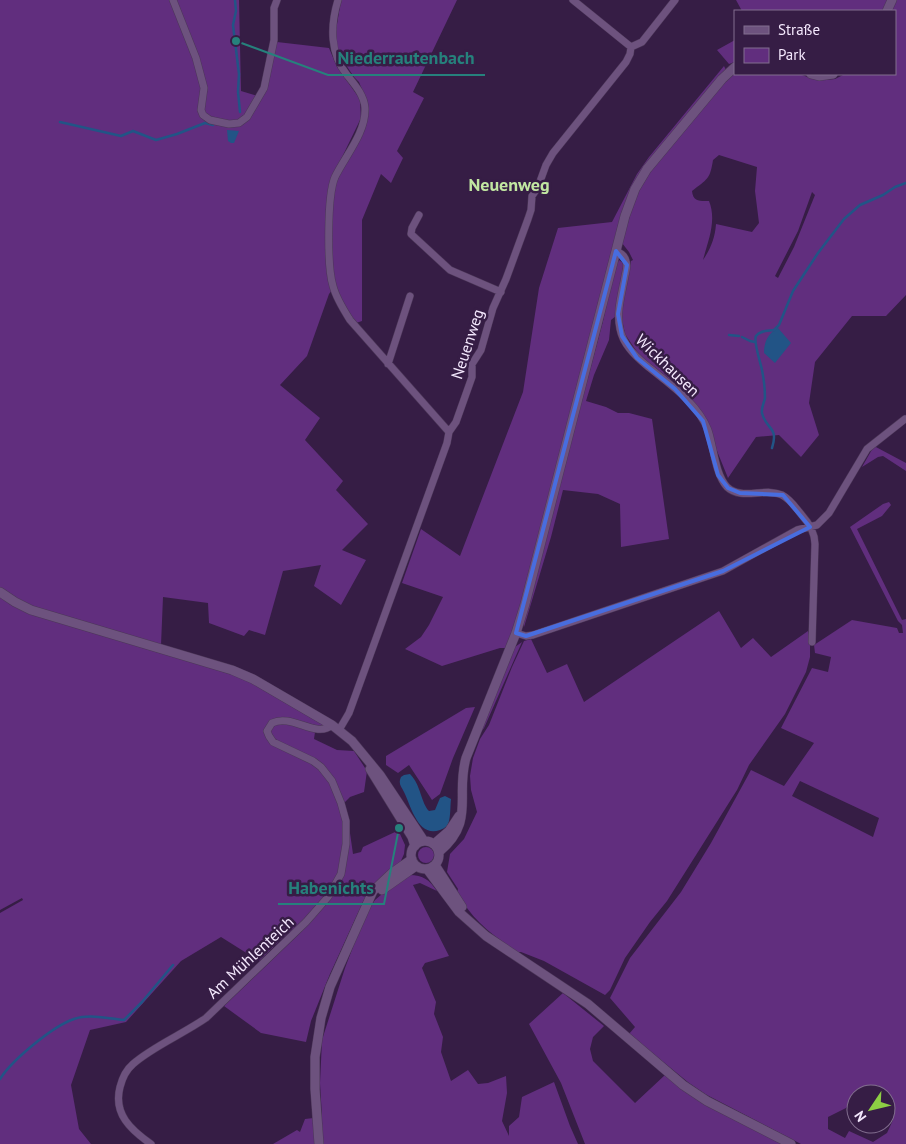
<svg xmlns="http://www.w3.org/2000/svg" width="906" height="1144" font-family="'PT Sans',sans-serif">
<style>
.green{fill:#612e7e;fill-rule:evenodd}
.water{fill:#225486}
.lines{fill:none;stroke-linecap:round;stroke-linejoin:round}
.stream{stroke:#225486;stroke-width:2.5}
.street-casing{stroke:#4c3758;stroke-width:8}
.secondary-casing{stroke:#4c3758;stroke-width:10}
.street{stroke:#6d527e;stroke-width:7}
.secondary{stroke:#6d527e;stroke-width:9}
.marked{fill:none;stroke:#486ddf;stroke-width:4;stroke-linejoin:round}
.labels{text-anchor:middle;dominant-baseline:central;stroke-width:5;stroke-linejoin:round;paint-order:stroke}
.street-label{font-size:16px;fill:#f4e8fd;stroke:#361d45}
.neighbourhood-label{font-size:18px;font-weight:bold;fill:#c2e7a2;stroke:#361d45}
.leader{fill:none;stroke:#26817c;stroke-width:2}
.callout-dot{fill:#26817c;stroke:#361d45;stroke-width:2}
.callout-label{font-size:18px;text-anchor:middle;font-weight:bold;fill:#26817c;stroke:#361d45;stroke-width:5;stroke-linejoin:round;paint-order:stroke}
</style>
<rect width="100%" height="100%" fill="#361d45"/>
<path class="green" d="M0 0H239L241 91 261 97 277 42 329 48 337 67 360 99 361 118 331 180 332 290 329 294 307 356 280 385 320 418 305 440 343 481 336 490 368 524 342 550 366 560 341 605 314 586 321 565 283 571 265 635 249 630 244 636 209 623 208 603 163 597 161 645 248 681 323 725 318 726 304 722 315 732 314 739 337 750 354 751 367 771 364 792 350 797 343 804 348 819 353 854 361 852 363 847 395 832 400 834 405 845 404 854 400 863 369 889 330 974 311 1021 306 1042 261 1033 224 1006 302 931 289 932 259 961 221 937 181 961 126 1022 90 1030 71 1085 79 1129 91 1144H0V913L23 900 22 898 0 910Z
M341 0H457L413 92 424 98 397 151 403 158 391 183 381 174 362 220V321L356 323 343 304 333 279 331 208 333 188 356 142 366 100 359 82 354 77 340 56 337 45 336 30Z
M736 0H906V295L886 316H852L815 362 809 403 819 435 801 457 779 435 756 437 728 478 704 419 678 386 639 355 625 334 622 320V307L631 261 633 260 629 252 622 243 623 238 636 196 654 165 718 89 735 73 799 74 816 80H825L835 79 845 74H895V11H742ZM719 155 757 167 755 191 759 223 752 232 716 224C715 238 711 248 703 260 708 241 717 221 709 201 700 201 693 202 692 191 707 179 710 180 713 160ZM812 192 815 195 794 247 778 278 775 276 798 231Z
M735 40V62L729 64 717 50Z
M724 66 726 70 642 171 518 615 506 648H500L442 666 405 649 421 637 429 625 443 597 402 583 421 529 460 556 523 392 539 288 558 228 612 222 637 174 649 157Z
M619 260 623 263 624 267 616 316 611 320 609 340 594 375 586 401 606 407 618 413H629L652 419 669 539 621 547 620 504 598 494 563 490 551 537 524 627 523 623 603 321 615 267Z
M874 446 906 463V471L883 456 878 457 862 467Z
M889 502 891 505 882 516 857 529 902 620 906 619V1144H801L705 1094 689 1083 629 1034 635 1027 610 998 630 958 681 892 711 843 751 770 784 786 814 743 781 728 812 668 828 672 831 657 815 653 814 645 852 620 897 628 899 633H903L902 625 898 621 850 527 883 504ZM800 781 879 818 873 837 792 796ZM878 1085 883 1094H886V1116L893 1120 887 1133 873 1142 849 1131 845 1138 828 1129V1117L846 1108 856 1094Z
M719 611 741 648 753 638 771 657 808 631 810 638V657L806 672 785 714 749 765 737 790 667 901 650 922 625 958 610 990 605 995 544 961 521 952H517C492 935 471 919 457 892L458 889 447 872 450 854 464 839 477 812 471 790 470 776 473 758 480 739 489 725 512 667 524 641 531 639 547 673 567 664 584 702Z
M522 642 484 728 480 733 515 647Z
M475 707 453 758 440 794 432 800 409 765 398 773 386 765V756L466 708Z
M418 855a8 8 0 1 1 16 0a8 8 0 1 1-16 0Z
M409 875C424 875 429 880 437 891L420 883 413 885 449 956 425 963 422 968 436 1002 434 1014 443 1037 441 1052 451 1081 468 1070 478 1084 488 1083 506 1076 507 1093 502 1121 509 1136V1126L519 1117 522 1097 554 1082 570 1126 578 1144H273L297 1130 300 1132 305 1119 322 1117 320 1083 322 1040 345 968 365 915 375 900 388 889Z
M563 993 604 1026 593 1037 590 1049 593 1061 635 1103 665 1075 784 1144H585L561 1083 529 1024Z"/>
<path class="water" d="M227 130 239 131 234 143H231L228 141Z
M778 328 791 343 775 363 764 353C764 342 768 333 778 328Z
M410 774C421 785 421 803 429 811L435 810 440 798 445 796 451 799C450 807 451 820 447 826 445 828 442 829 440 830 418 838 411 806 404 792 401 786 398 784 401 777L404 775Z"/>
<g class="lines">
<path class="stream" d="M235 0 236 11 233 25 239 74 238 92 240 112
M60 122 121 136 133 131 156 140 177 134 205 123 213 125
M729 335 739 336
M742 337 750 341 755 342
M772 448C779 426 766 430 762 413 761 408 764 403 765 398 765 388 764 380 762 370 761 364 753 341 756 336 760 330 768 331 774 330L779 325 793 291 818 253 844 219 860 205 883 195 895 187 906 183
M0 1079C12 1060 53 1026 74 1019 89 1014 108 1018 124 1020L142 1002 173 965"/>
<defs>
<path id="street" d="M173 0 196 58 204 88 201 110 203 115 210 120 229 124 239 123 247 117 264 88 274 40V8L277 0
M338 0C330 26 330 54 347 75 355 85 364 95 365 108 366 133 345 156 335 177 327 195 327 267 333 286 336 298 343 309 350 320L449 432
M573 0 631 47
M419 215 412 228 411 234 450 270 501 292
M616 251C621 253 625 256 626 261 628 266 626 271 625 276 622 293 616 312 620 329 623 344 634 355 646 365 668 383 697 402 708 430 714 448 715 474 727 487 742 501 765 487 782 495 790 499 796 508 801 514 809 523 815 532 815 544L812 642
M388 364 410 296
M516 633 526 636 533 635 723 571 797 530 817 525 829 513 867 449 905 419
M339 730 349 713 447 443 449 432 456 422 472 377V364L481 350 493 308 506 279 528 219 531 210 532 196 538 187 546 165 553 153 626 62 630 54 631 47 642 42 675 0
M151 1144C131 1130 113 1114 120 1087 122 1079 126 1070 133 1064 152 1047 183 1034 206 1018L306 922 328 897 341 874 346 844V821L341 803 332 781 321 767 313 761 273 742 269 736 267 731 272 723C292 713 316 739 332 725"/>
<path id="secondary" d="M887 11 892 0
M811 74 819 76 833 74
M0 592 15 602 31 610 232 670 253 679 332 725 352 741 380 775 424 841
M370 769 412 837 415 846
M411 855a14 14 0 1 1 28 0a14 14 0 1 1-28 0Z
M434 844 449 831 459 816
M439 852C476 821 455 796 466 758L516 633 525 604 625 216 635 189 647 169 722 79 735 67
M435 865 462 907
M427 869 459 912 486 936 588 1004 683 1085 707 1101 791 1144
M382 890 416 866
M319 1144 315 1089V1057L321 1018 330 987 373 891 392 873 412 859"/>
</defs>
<use href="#street" class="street-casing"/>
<use href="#secondary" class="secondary-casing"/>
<use href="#street" class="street"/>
<use href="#secondary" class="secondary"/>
</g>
<path class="marked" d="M616 251 627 265 618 314 622 336 637 358 675 389 703 421 718 475 728 488 740 493 783 495 810 527 723 571 526 636 516 633Z"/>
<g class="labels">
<g class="street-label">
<text transform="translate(467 344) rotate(-72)">Neuenweg</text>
<text transform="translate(668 365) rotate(44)">Wickhausen</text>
<text transform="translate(250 957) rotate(-43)">Am Mühlenteich</text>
</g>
<g class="neighbourhood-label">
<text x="509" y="184">Neuenweg</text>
</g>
</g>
<path class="leader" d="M236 41L328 75H485M399 828L384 904H278"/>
<g class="callout-dot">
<circle cx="236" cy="41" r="5"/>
<circle cx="399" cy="828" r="5"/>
</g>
<g class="callout-label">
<text x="406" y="64">Niederrautenbach</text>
<text x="331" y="894">Habenichts</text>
</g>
<rect x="734" y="10" width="162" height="65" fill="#361d45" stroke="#826e8f"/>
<rect x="744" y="26" width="25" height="8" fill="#6d527e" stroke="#826e8f"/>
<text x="778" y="35" font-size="15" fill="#f4e8fd">Straße</text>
<rect x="744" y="48" width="25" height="15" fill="#612e7e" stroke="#826e8f"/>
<text x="778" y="60" font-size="15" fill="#f4e8fd">Park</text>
<g transform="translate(871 1109) rotate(235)"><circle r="24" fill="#361d45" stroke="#826e8f"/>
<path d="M0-4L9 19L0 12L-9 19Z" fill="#8dce44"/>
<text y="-8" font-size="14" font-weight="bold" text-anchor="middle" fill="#f4e8fd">N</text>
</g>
</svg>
